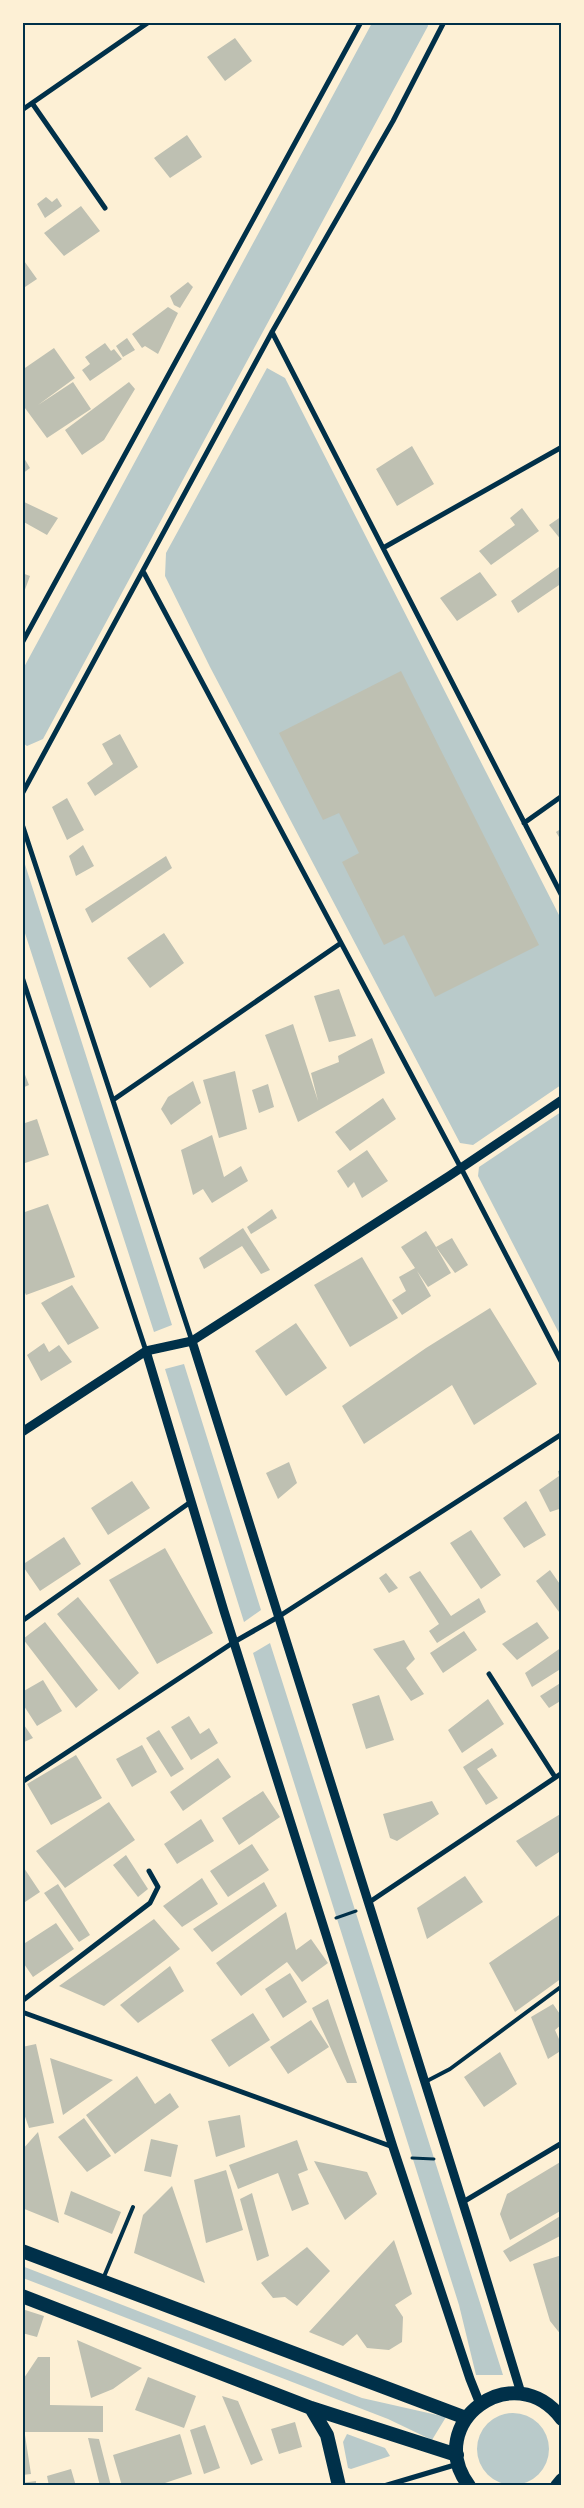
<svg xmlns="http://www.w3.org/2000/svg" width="584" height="2508" font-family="Figtree,sans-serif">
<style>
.green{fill:#b9caca}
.building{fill:#bec0b2}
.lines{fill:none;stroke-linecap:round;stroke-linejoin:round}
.path{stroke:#003049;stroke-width:3}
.service{stroke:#003049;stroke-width:4}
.minor{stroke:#003049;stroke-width:5}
.tertiary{stroke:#003049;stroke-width:9}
.trunk{stroke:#003049;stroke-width:14}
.neatline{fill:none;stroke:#003049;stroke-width:2}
</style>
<rect width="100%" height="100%" fill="#fdf0d5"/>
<path class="green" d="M372 23H427L428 26 43 739 27 746 23 743V669Z
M267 368 285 378 561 919V1085L473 1145 460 1143 210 667 165 576 166 553Z
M22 855 172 1325 154 1332 23 927Z
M561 1112V1337L478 1176 479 1167Z
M184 1364 261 1610 244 1622 165 1369Z
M270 1643 503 2375H476L459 2305 253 1653Z
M22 2266 362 2398 446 2417 432 2440 388 2419 23 2278Z
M477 2449a36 36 0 1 1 72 0a36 36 0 1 1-72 0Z
M347 2434 385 2448 390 2456 351 2469 348 2468 343 2442Z"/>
<path class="building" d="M235 38 252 61 225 81 207 57Z
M187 135 202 157 170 178 154 158Z
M46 197 52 202 57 198 62 206 45 218 37 204Z
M81 206 100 231 64 256 44 233Z
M22 258 37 279 22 289Z
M188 282 193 287 180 308 174 305 170 296Z
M168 307 178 313 158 354 145 346 142 348 132 334Z
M127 338 135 350 123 357 116 346Z
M105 343 111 351 114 349 122 359 90 381 82 370 90 364 85 357Z
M54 348 75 378 38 405 73 382 91 409 47 438 22 404V370Z
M129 382 135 389 104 440 82 455 65 430Z
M412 446 434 484 397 506 376 469Z
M24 458 30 468 22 474V459Z
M22 501 58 518 47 535 22 521Z
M522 508 539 531 491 565 479 551 515 525 510 518Z
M562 516V541L549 525Z
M559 567 562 570V583L518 613 511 601Z
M480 572 497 595 457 621 440 598Z
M22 573 30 576 23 595H22Z
M401 671 539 945 435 997 404 935 384 945 342 862 359 853 339 813 323 820 279 733Z
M120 734 138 767 95 796 87 783 113 764 102 744Z
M67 798 84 830 67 840 52 807Z
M562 828V842L556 832Z
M83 845 94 866 76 876 69 856Z
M166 856 172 868 92 923 85 909Z
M164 933 184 963 150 988 127 958Z
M339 989 356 1036 329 1042 314 996Z
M293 1024 318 1101 311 1073 339 1062 338 1056 372 1038 385 1073 298 1122 265 1035Z
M22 1067 29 1085 22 1088Z
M235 1071 247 1129 219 1138 203 1080Z
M193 1081 201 1103 171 1125 161 1109 168 1097Z
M268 1084 274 1107 259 1113 252 1090Z
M383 1098 396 1119 350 1151 335 1132Z
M37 1119 49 1155 22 1164V1124Z
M212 1135 224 1177 241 1166 248 1181 212 1203 203 1189 193 1195 181 1150Z
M367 1150 388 1181 362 1198 354 1182 348 1188 337 1171Z
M48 1204 75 1277 26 1295 22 1286V1213Z
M272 1209 277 1218 251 1234 247 1227Z
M243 1228 270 1270 261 1274 242 1246 204 1269 199 1258Z
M426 1231 436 1247 452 1238 468 1265 455 1273 436 1247 451 1273 428 1287 417 1271 431 1296 402 1315 392 1300 406 1291 399 1277 415 1268 401 1247Z
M362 1257 398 1318 350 1347 314 1285Z
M72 1285 99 1328 68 1345 41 1303Z
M490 1308 537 1384 474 1425 452 1385 364 1444 342 1406 426 1348Z
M296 1323 327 1368 286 1396 255 1351Z
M44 1343 49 1352 59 1345 72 1362 41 1381 27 1355Z
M289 1462 297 1483 278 1499 266 1473Z
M562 1470V1508L550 1512 539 1490 559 1476 558 1471Z
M132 1481 150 1508 108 1535 91 1508Z
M526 1501 546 1535 524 1548 503 1518Z
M471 1530 501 1575 481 1589 450 1543Z
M64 1537 81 1564 40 1591 22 1565Z
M165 1548 213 1633 157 1664 109 1580Z
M550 1570 562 1587V1616L536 1581Z
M420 1571 451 1616 479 1598 486 1612 437 1643 429 1631 439 1624 409 1577Z
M386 1573 398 1588 389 1593 379 1578Z
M78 1597 139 1673 119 1690 57 1614Z
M45 1622 98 1690 76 1708 23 1639Z
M537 1622 549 1638 517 1660 502 1644Z
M464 1631 477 1650 443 1673 430 1653Z
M404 1640 415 1659 406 1668 424 1694 411 1701 373 1649Z
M562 1647V1676L559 1670 532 1687 525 1673Z
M43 1680 62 1711 37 1726 22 1703V1692Z
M562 1682V1700L549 1708 540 1696Z
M379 1695 394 1740 366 1749 352 1704Z
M488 1699 504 1724 462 1753 448 1730Z
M189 1716 200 1734 209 1728 218 1743 191 1760 171 1727Z
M22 1722 33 1738 22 1743Z
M159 1730 184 1769 171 1777 146 1738Z
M142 1745 157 1772 132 1787 116 1759Z
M492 1748 497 1756 477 1769 498 1798 486 1805 463 1767Z
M76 1755 102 1798 51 1825 27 1784Z
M218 1758 231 1777 183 1811 170 1792Z
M263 1791 280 1817 239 1845 222 1818Z
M432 1801 439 1814 397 1841 390 1838 383 1814Z
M109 1802 135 1840 65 1888 36 1851Z
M562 1813V1850L536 1867 516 1841Z
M201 1819 214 1841 177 1864 164 1844Z
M252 1844 269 1870 228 1897 210 1871Z
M126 1855 148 1889 138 1897 113 1865Z
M22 1865 40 1892 22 1904Z
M465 1876 483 1902 427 1939 417 1908Z
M202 1878 218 1904 182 1927 163 1906Z
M264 1882 277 1906 212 1952 193 1929Z
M58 1884 90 1935 79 1942 44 1893Z
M286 1912 296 1950 311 1939 328 1963 302 1982 287 1962 241 1996 216 1963Z
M562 1913V1978L515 2012 489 1963Z
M154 1919 180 1949 104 2006 59 1986Z
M56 1923 74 1949 33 1977 22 1961V1945Z
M170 1966 184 1991 138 2023 120 2005Z
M290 1973 307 2002 283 2018 265 1989Z
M328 1999 357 2083H347L312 2008Z
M553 2004 562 2017V2024L555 2030 559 2039 562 2037V2050L548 2059 531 2017Z
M253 2013 270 2040 229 2067 211 2040Z
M311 2020 329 2047 288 2074 270 2047Z
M36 2044 54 2123 29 2128 22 2108V2047Z
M500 2052 517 2084 484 2107 464 2077Z
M50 2058 113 2080 63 2115Z
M137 2076 155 2104 170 2093 179 2107 115 2154 86 2115Z
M240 2115 245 2147 216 2157 208 2121Z
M84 2118 111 2156 87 2172 58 2137Z
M38 2132 59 2223 22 2208V2150Z
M151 2139 178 2145 171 2177 144 2171Z
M297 2140 308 2170 298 2174 309 2204 292 2211 278 2173 238 2189 229 2165Z
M314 2161 367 2172 377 2194 345 2220Z
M562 2161V2210L510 2240 500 2214 507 2194Z
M226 2170 243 2230 206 2243 194 2180Z
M172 2186 205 2283 134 2253 143 2215Z
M71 2191 121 2212 112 2234 64 2214Z
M252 2193 269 2256 257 2261 240 2199Z
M562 2215V2235L510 2262 503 2251Z
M394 2240 412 2294 395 2305 403 2317 402 2342 389 2350 367 2348 357 2334 343 2346 309 2332Z
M307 2247 330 2271 297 2306 285 2297 273 2298 261 2283Z
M562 2255V2336L550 2321 533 2264Z
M22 2309 44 2316 37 2337 22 2333Z
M77 2340 142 2368 113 2389 91 2398Z
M38 2357H50V2405L103 2406V2432H22V2381Z
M148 2377 196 2396 184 2428 135 2410Z
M222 2396 238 2401 263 2460 251 2465Z
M295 2422 302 2447 279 2454 271 2429Z
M205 2425 220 2468 204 2474 190 2430Z
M180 2434 192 2474 156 2486H122L113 2455Z
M25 2435 31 2474 22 2475V2436Z
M88 2438 99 2439 111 2486H100Z
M71 2469 76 2486H49L47 2476Z
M36 2481V2486H22V2483Z"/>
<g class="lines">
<path class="path" d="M336 1918 356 1911
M412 2158 434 2159"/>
<path class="service" d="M425 2082 450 2069 562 1986
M103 2279 133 2207"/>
<path class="minor" d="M32 103 105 208
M22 110 149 22
M272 332 562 896
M383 548 562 447
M144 573 461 1168 562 1363
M22 643 361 22
M22 794 272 332 393 121 444 22
M524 823 562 796
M22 824 192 1341
M22 977 146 1351
M113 1100 341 943
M22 1621 192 1501
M489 1674 555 1777
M22 1782 234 1642 278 1617 562 1434
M368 1903 562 1773
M22 2001 150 1903 158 1887 149 1871
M22 2012 393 2147
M463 2202 562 2143
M384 2486 458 2464"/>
<path class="tertiary" d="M192 1341 471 2229 521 2393
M146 1351 224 1611 393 2147 470 2379 480 2404
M22 1432 146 1351 192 1341 449 1176 562 1100"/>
<path class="trunk" d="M22 2251 466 2418
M22 2296 311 2408 457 2455
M311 2408 327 2435 339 2486
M469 2486C422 2423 514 2355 562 2419
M557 2486 562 2480"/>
</g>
<rect width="584" height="2508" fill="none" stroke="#fdf0d5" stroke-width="48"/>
<rect x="24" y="24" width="536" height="2460" class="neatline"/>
</svg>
